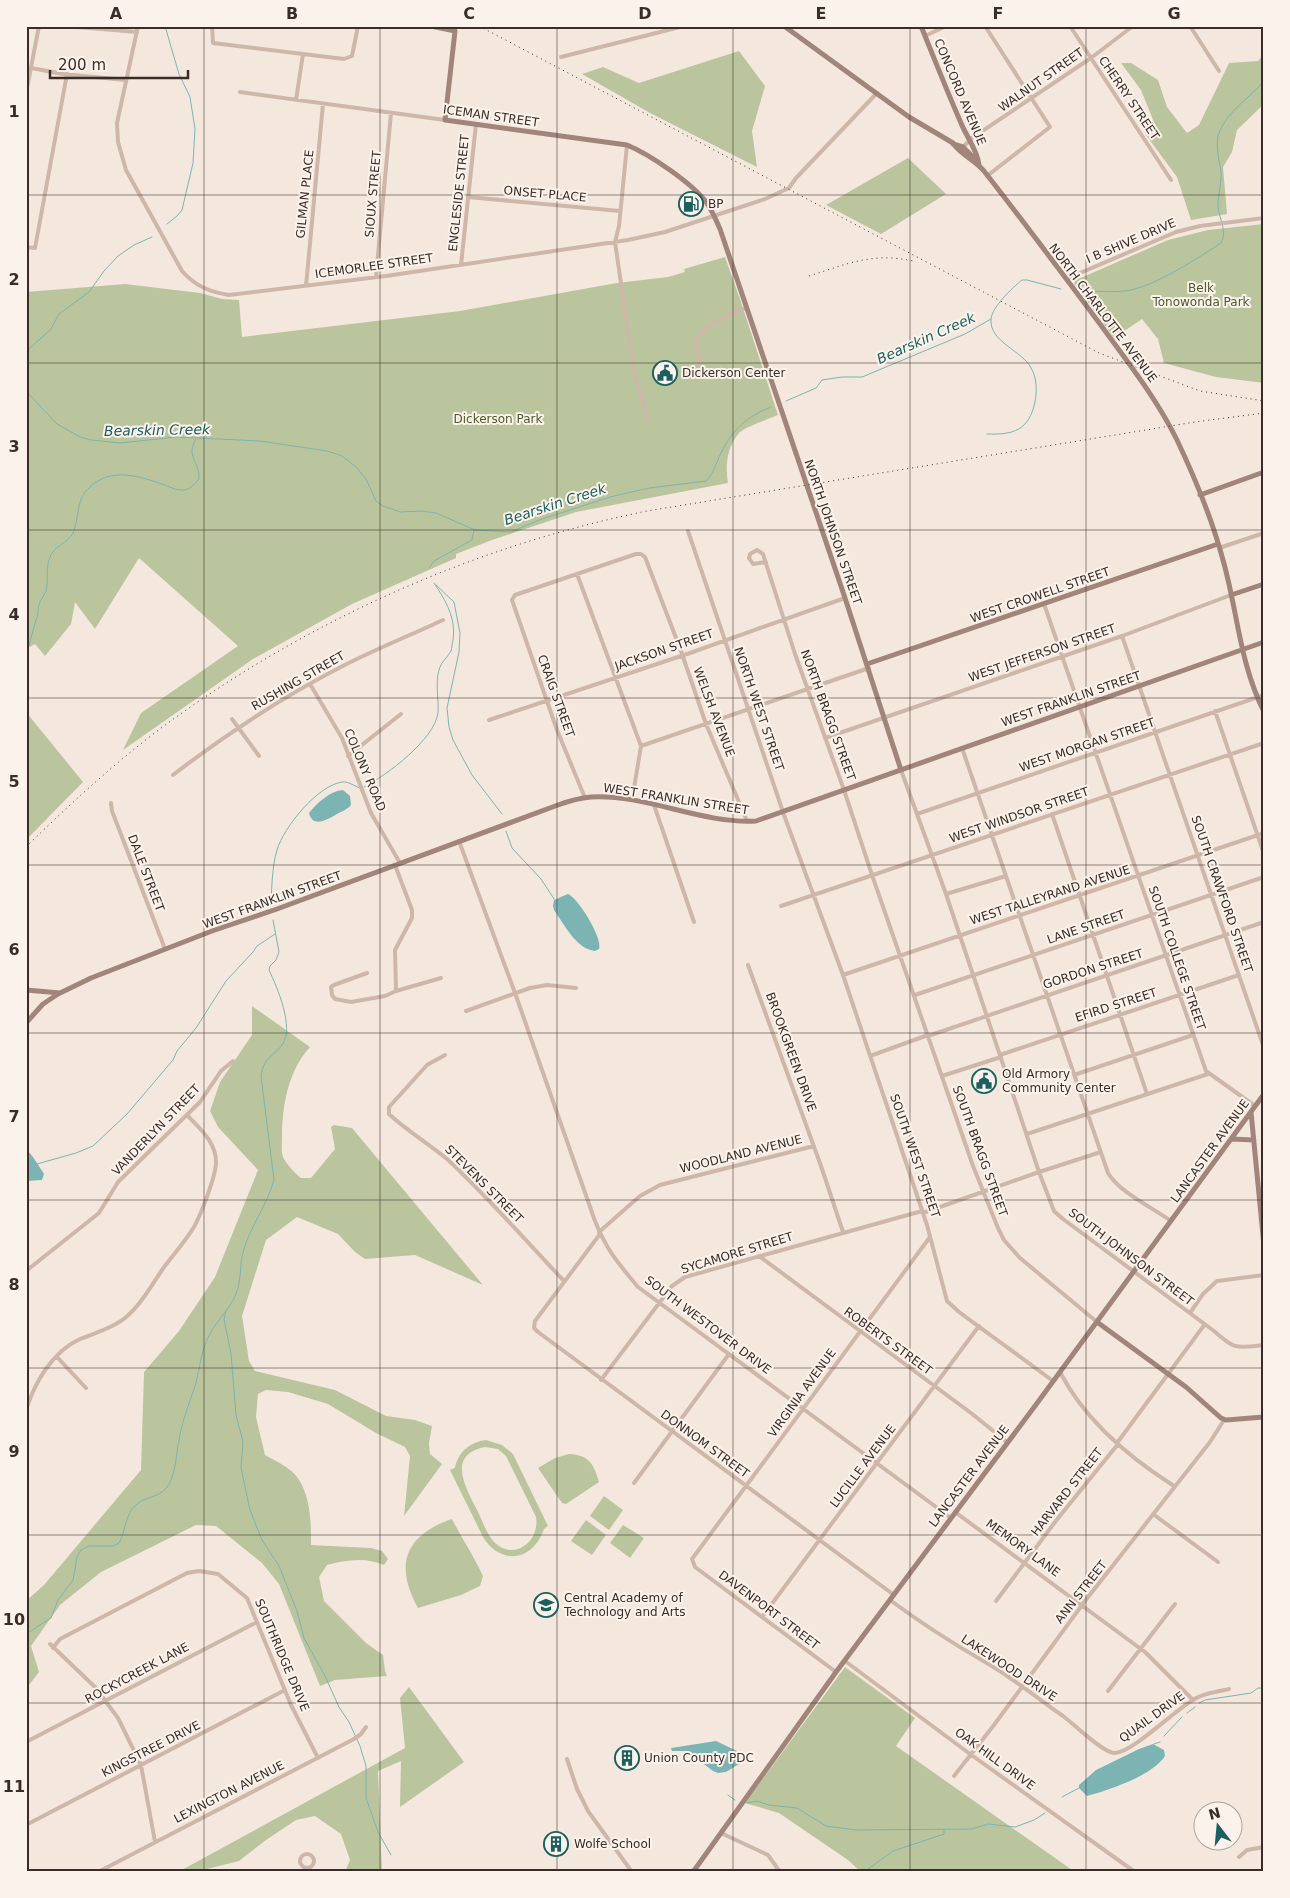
<svg xmlns="http://www.w3.org/2000/svg" width="1290" height="1898" font-family="'DejaVu Sans',sans-serif">
<style>
.green{fill:#bac59d;fill-rule:evenodd}
.water{fill:#7bb4b2}
.lines{fill:none;stroke-linecap:round;stroke-linejoin:round}
.stream{stroke:#7bb4b2;stroke-width:1}
.street{stroke:#ceb7a9;stroke-width:4}
.secondary{stroke:#a2857a;stroke-width:5}
.rail{stroke:#3a2d29;stroke-width:1;stroke-dasharray:1 4;stroke-linecap:butt}
.grid{fill:none;stroke:#3a2d29;stroke-width:1;stroke-opacity:0.55}
.labels{text-anchor:middle;dominant-baseline:central;stroke-width:4;stroke-linejoin:round;paint-order:stroke}
.street-label{font-size:12px;fill:#3a2d29;stroke:#fbf3eb}
.poi-label{font-size:12px;fill:#3a2d29;stroke:#fbf3eb;text-anchor:start}
.park-label{font-size:12px;fill:#4d5a2b;stroke:#fbf3eb}
.water-label{font-size:14px;font-style:italic;fill:#1b5f5e;stroke:#fbf3eb}
.neatline{fill:none;stroke:#3a2d29;stroke-width:2}
.grid-label{font-size:16px;text-anchor:middle;font-weight:bold;fill:#3a2d29}
</style>
<rect width="100%" height="100%" fill="#f4e8de"/>
<path class="green" d="M739 51 765 86 752 131 757 167 650 113 582 74 603 67 639 83Z
M1264 54V104L1237 130 1232 152 1223 167 1227 214 1191 220 1177 177 1146 135 1156 127 1141 90 1121 63H1131L1158 80 1167 107 1187 133 1199 125 1229 63 1258 61Z
M908 158 946 194 881 234 826 205Z
M1264 224V383L1216 377 1164 363 1158 339 1142 319 1114 338 1074 283 1076 280 1168 240 1208 230Z
M725 257 740 299 778 415C769 419 745 427 739 433 727 447 725 466 728 483L576 512 492 540 456 554V558L352 604 253 659 123 750 141 713 238 646 139 558 95 629 75 602 71 624 45 656 35 644 26 649V292L125 284 200 293 222 299 239 300 242 337 460 311 617 283 668 277 685 272 684 269Z
M26 712 83 782 26 840Z
M252 1006 310 1047C288 1071 282 1106 282 1138 282 1144 281 1152 283 1157 287 1165 294 1172 301 1178H311L335 1149 331 1127 334 1125 352 1128 483 1285 415 1255 365 1259 355 1252 338 1234 297 1217 266 1240 242 1316 249 1361 255 1371 335 1390 386 1416 415 1420 432 1426 429 1443 430 1454 442 1464 404 1516 410 1456 405 1447 376 1433 328 1404 288 1392 266 1390 258 1394 256 1417 265 1455C275 1461 290 1467 297 1477 311 1496 311 1523 311 1545L371 1548 382 1551 388 1559 384 1565C365 1557 346 1560 327 1565L319 1577 324 1601 366 1643 383 1655 385 1671 387 1676 335 1680 320 1686 279 1584 262 1563 216 1526 196 1525 101 1572 60 1605 31 1646 39 1672 26 1689V1601L44 1585 141 1470 144 1372 179 1331 215 1277 258 1170 218 1127 210 1111 220 1082 252 1035Z
M486 1440 502 1445 513 1454 548 1526 544 1529C533 1561 501 1566 483 1537L450 1470 455 1468C458 1452 470 1442 486 1440ZM485 1447 498 1449 506 1456 536 1517C540 1541 515 1561 495 1543 487 1535 483 1522 478 1512 467 1490 445 1455 485 1447Z
M569 1454C589 1455 594 1464 599 1482L566 1504 562 1503 538 1468 555 1458Z
M604 1496 623 1510 609 1530 590 1516Z
M452 1519C462 1539 474 1556 483 1576L480 1586 461 1595 418 1608C394 1565 405 1535 452 1519Z
M586 1520 606 1535 592 1555 571 1541Z
M623 1525 644 1538 630 1558 610 1543Z
M845 1667 915 1718 896 1746 1075 1872H861L848 1860 779 1813 745 1803Z
M409 1687 464 1762 400 1807 401 1761 378 1771 382 1872H345L350 1860 341 1834 315 1816 296 1820 266 1840 239 1861 195 1872H178L405 1748 400 1698Z"/>
<path class="water" d="M343 790 350 796 351 805C347 810 342 811 337 814 328 819 313 829 309 813 317 803 330 791 343 790Z
M568 894C578 898 603 938 599 949L595 951C576 949 564 924 554 910L553 906 554 900Z
M28 1151 33 1157 44 1174 42 1180 26 1181V1153Z
M716 1741 737 1751 740 1760 739 1764 726 1772 718 1773 713 1771 687 1751H672L671 1748Z
M1153 1744 1164 1750 1165 1756C1152 1776 1109 1790 1087 1796L1079 1788V1785L1096 1770 1139 1749Z"/>
<g class="lines">
<path class="stream" d="M165 26 179 74 190 97 195 129 193 163 182 210 177 216 167 224
M1083 291C1098 291 1116 293 1131 290 1158 284 1198 258 1221 243 1228 231 1218 217 1218 205 1218 194 1222 182 1221 171 1219 161 1215 143 1219 133 1228 110 1249 99 1264 81
M26 353 29 349 51 329 59 314 89 292 104 271 118 256 134 245 152 237
M26 391 57 424 80 437 91 440 120 443 177 437 260 441 327 451 342 456 356 467 366 479 376 501 383 506 400 512 421 511 436 513 475 530 511 532 539 520 610 497 649 488 706 481C714 473 716 463 721 453 733 429 746 417 771 407
M786 401 816 388 822 380 842 377H862L965 334 991 319
M987 434C1014 435 1029 430 1035 402 1037 390 1037 378 1031 368 1023 351 989 342 991 319 992 307 1013 287 1022 280H1027L1061 289
M429 568 434 561 472 540 474 530
M436 585 454 602 460 633 459 652 447 708 449 727 453 740 472 775 502 814
M26 656 36 620C39 614 37 611 39 605 40 600 44 596 46 591 49 580 45 569 50 557 54 546 68 543 73 533 80 517 75 500 90 487 111 467 138 476 162 484 168 486 175 490 180 490 189 491 194 485 199 479 200 462 185 457 196 439
M364 787C387 775 434 740 438 713 439 699 435 684 439 670 441 662 447 658 451 651 452 648 452 643 453 640 456 618 446 601 434 583
M506 831 512 848 541 879 554 899
M271 903C272 885 272 867 277 850 284 827 317 786 342 782 348 781 354 786 360 788
M37 1164 76 1153 93 1146 127 1114 173 1060 177 1051 196 1028 226 981 253 952 257 946 275 934
M226 1311 224 1319 231 1354 236 1415 243 1442 241 1468 250 1510 262 1540 279 1566 297 1611 304 1638 325 1676 339 1707 349 1722 360 1746 366 1766V1798L378 1832 391 1855
M26 1634 51 1618 58 1600 73 1580 77 1557 81 1550 89 1546H113L119 1543C126 1531 124 1517 135 1506 145 1495 161 1499 169 1484 176 1471 176 1455 179 1440 182 1421 189 1404 195 1386 199 1373 200 1358 205 1345 212 1324 228 1313 236 1294 242 1280 239 1264 244 1249 251 1225 267 1205 274 1180L261 1076C264 1057 272 1058 282 1045 295 1028 277 987 269 970L270 966 276 960 279 952 273 920
M1199 1703 1205 1700 1251 1693 1258 1688H1264
M1187 1713 1195 1707
M1164 1736 1182 1717
M1154 1744 1160 1742
M728 1795 735 1800
M1062 1797 1079 1788
M747 1803 757 1801 769 1805 797 1808 826 1826 857 1830 972 1829 988 1824 1015 1827 1034 1820 1045 1813
M864 1872 893 1851 944 1834V1830"/>
<path class="street" d="M65 26 137 32
M138 26 117 123 118 142 126 170 182 271C195 286 210 292 229 295L386 276 628 240 665 232 765 199 789 188 796 178 877 93
M212 26 213 43 344 59 352 56 358 26
M985 26 1050 127 987 176
M1070 26 1171 180
M1190 26 1219 71
M925 36 946 26
M561 57 684 26
M31 68 63 74 125 80
M240 92 445 120
M26 93 39 26
M296 100 303 54
M627 145 619 226 615 242 633 366 649 424
M962 148 972 138 1091 58 1133 26
M468 197 620 211
M26 247 35 248 67 74
M461 265 476 124
M376 277 391 113
M1066 279 1176 232 1200 226 1264 218
M306 286 323 104
M697 379 703 368C701 361 695 348 696 341 699 328 734 311 746 308
M688 531 784 815 843 975 927 1225 947 1301 959 1312 1053 1381
M1219 548 1264 533
M766 562 753 564 749 558 750 554 757 550 763 554 795 654 844 790 872 875 973 1166 998 1228 1004 1240 1020 1258 1097 1322
M577 574 641 746 632 800
M1044 604 1206 1071 1255 1106
M1122 636 1264 1048
M310 684 342 738 371 813 400 863
M1215 711 1264 854
M232 719 259 756
M489 720 690 653 845 598
M825 738 1122 636 1231 595
M641 746 869 668
M962 748 1108 1173C1120 1193 1152 1207 1171 1221
M348 756 401 714
M901 770 946 894 1039 1172 1054 1211 1063 1219 1214 1331C1235 1350 1236 1348 1264 1345
M173 775C225 735 281 698 339 668 373 650 409 636 443 620
M585 798 557 730 512 600 515 595 636 554H641L645 557 681 651 706 724 747 821
M111 803 112 811 165 949
M654 805 694 922
M917 814 1264 695
M1052 814 1147 1094
M459 841 515 993 595 1221C607 1251 618 1263 638 1287L951 1518
M395 865 412 910V918L395 950 396 991
M946 894 1006 876
M781 906 1264 743
M748 965 821 1166 843 1232
M367 973 334 985 331 987 332 995 335 999 351 1002 385 996 396 991 441 978
M843 975 1264 833
M915 995 1264 877
M466 1011 530 988 547 985 576 988
M928 1036 1264 922
M445 1055 427 1065 389 1107V1114C407 1131 428 1143 447 1159 488 1197 525 1240 564 1281
M1000 1055 1239 975
M870 1056 928 1035
M1074 1075 1193 1035
M942 1076 1001 1057
M1027 1134 1208 1074
M923 1213 1039 1172 1101 1152
M599 1232 640 1196 660 1185 814 1146
M600 1234 535 1321 534 1328 538 1332 894 1595
M759 1256 971 1413 1007 1442
M26 1271 99 1213 118 1182 200 1102 221 1071 233 1061
M1190 1313 1203 1294 1217 1281 1264 1275
M57 1357 86 1388
M1060 1372C1084 1419 1130 1458 1174 1486
M601 1380 672 1286 685 1277 922 1211
M26 1410C35 1382 52 1352 80 1339 95 1333 113 1328 125 1318 140 1306 151 1286 162 1270 172 1256 185 1242 194 1227 201 1214 216 1176 216 1162 216 1142 200 1129 187 1115
M1117 1443 1205 1324
M634 1483 729 1354
M955 1512 1145 1652 1193 1700
M1153 1514 1218 1562
M890 1600C921 1623 952 1643 985 1662 1013 1678 1037 1698 1063 1716 1074 1724 1104 1754 1115 1753 1133 1752 1175 1710 1193 1700 1203 1693 1217 1692 1229 1689
M996 1601 1055 1522 1118 1444
M762 1617 979 1326
M50 1644 95 1687 118 1718 141 1765 155 1842
M53 1648 60 1639 187 1573 199 1571 218 1574 247 1598 291 1705 318 1758
M845 1661 970 1754 1135 1872
M836 1672 695 1567 692 1559 930 1237
M1108 1691 1175 1604
M26 1742 257 1622
M567 1759 577 1789 588 1811 632 1872
M954 1776 994 1725 1085 1601 1210 1442 1224 1420
M26 1825 285 1690
M721 1833 768 1855 780 1872
M300 1861a7 7 0 1 1 14 0a7 7 0 1 1-14 0Z
M1239 1857 1247 1850 1264 1847
M98 1872 354 1739 361 1734 366 1727"/>
<path class="secondary" d="M431 26 455 31 445 120 627 145C649 154 692 183 706 202 712 210 716 220 720 229L845 598 901 770
M784 26 909 117 953 143C961 155 975 160 984 171 1023 221 1062 273 1100 324 1127 361 1157 399 1177 440 1195 478 1212 519 1223 560 1238 613 1239 661 1264 712
M921 26C934 58 947 91 961 123 966 136 978 151 979 165
M953 144 963 147 976 160
M1200 495 1264 472
M1231 595 1264 584
M867 664 1218 544
M26 990 60 993
M26 1023 43 1004 58 994 91 978 212 931 277 909 558 805C569 801 580 798 591 797 647 794 700 824 756 821L1264 642
M1251 1112 1264 1246
M1231 1139 1254 1140
M1097 1322 1186 1387 1221 1418 1226 1420 1264 1417
M693 1872 836 1672 1035 1406 1264 1094"/>
<path class="rail" d="M479 26 1099 353 1200 391 1264 401
M809 276C847 264 872 252 913 261
M26 847C72 802 120 758 172 720 314 618 475 546 647 511L1195 422 1264 413"/>
</g>
<path class="grid" d="M204 26V1872M380 26V1872M557 26V1872M733 26V1872M910 26V1872M1086 26V1872M26 195H1264M26 363H1264M26 530H1264M26 698H1264M26 865H1264M26 1033H1264M26 1200H1264M26 1368H1264M26 1535H1264M26 1703H1264"/>
<defs>
<symbol id="fuel-ring" viewBox="-11 -11 22 22"><circle r="9.5" fill="#fbf3eb" stroke="#1b5f5e" stroke-width="1.5"/><path d="M-5.5-6h7V0h2V4h1.3V-2.5L3-4.5l.8-.8L6-3V5H2.5V1h-1V6h-7ZM-4.2-4.7v3.2H.2V-4.7Z" fill="#1b5f5e"/></symbol>
<symbol id="civic-ring" viewBox="-11 -11 22 22"><circle r="9.5" fill="#fbf3eb" stroke="#1b5f5e" stroke-width="1.5"/><path d="M-.6-6.5H3V-4.5H.6V-3L4-1V1h2V6H-6V1h2V-1L-.6-3ZM-1.2 2.5V6h2.4V2.5Z" fill="#1b5f5e"/></symbol>
<symbol id="school-ring" viewBox="-11 -11 22 22"><circle r="9.5" fill="#fbf3eb" stroke="#1b5f5e" stroke-width="1.5"/><path d="M0-5L7-2L0 1L-7-2ZM-4 1L0 2.5L4 1V4Q0 6-4 4Z" fill="#1b5f5e"/></symbol>
<symbol id="building-ring" viewBox="-11 -11 22 22"><circle r="9.5" fill="#fbf3eb" stroke="#1b5f5e" stroke-width="1.5"/><path d="M-4-6H4V6H1V3H-1V6H-4ZM-2.5-4.3h1.7v1.8h-1.7ZM.8-4.3h1.7v1.8H.8ZM-2.5-1h1.7V.8h-1.7ZM.8-1h1.7V.8H.8Z" fill="#1b5f5e"/></symbol>
</defs>
<g fill-rule="evenodd">
<use href="#fuel-ring" x="677" y="190" width="28" height="28"/>
<use href="#civic-ring" x="651" y="359" width="28" height="28"/>
<use href="#civic-ring" x="970" y="1067" width="28" height="28"/>
<use href="#school-ring" x="532" y="1591" width="28" height="28"/>
<use href="#building-ring" x="613" y="1744" width="28" height="28"/>
<use href="#building-ring" x="542" y="1830" width="28" height="28"/>
</g>
<g class="labels">
<g class="street-label">
<text transform="translate(1041 80) rotate(-35)">WALNUT STREET</text>
<text transform="translate(960 92) rotate(67)">CONCORD AVENUE</text>
<text transform="translate(1129 98) rotate(56)">CHERRY STREET</text>
<text transform="translate(491 116) rotate(8)">ICEMAN STREET</text>
<text transform="translate(459 193) rotate(-84)">ENGLESIDE STREET</text>
<text transform="translate(305 194) rotate(-84)">GILMAN PLACE</text>
<text transform="translate(373 194) rotate(-85)">SIOUX STREET</text>
<text transform="translate(545 194) rotate(5)">ONSET PLACE</text>
<text transform="translate(1131 241) rotate(-23)">I B SHIVE DRIVE</text>
<text transform="translate(374 266) rotate(-8)">ICEMORLEE STREET</text>
<text transform="translate(1103 313) rotate(53)">NORTH CHARLOTTE AVENUE</text>
<text transform="translate(833 532) rotate(71)">NORTH JOHNSON STREET</text>
<text transform="translate(1040 595) rotate(-19)">WEST CROWELL STREET</text>
<text transform="translate(664 650) rotate(-19)">JACKSON STREET</text>
<text transform="translate(1042 653) rotate(-19)">WEST JEFFERSON STREET</text>
<text transform="translate(298 681) rotate(-30)">RUSHING STREET</text>
<text transform="translate(556 696) rotate(70)">CRAIG STREET</text>
<text transform="translate(1071 699) rotate(-19)">WEST FRANKLIN STREET</text>
<text transform="translate(759 709) rotate(71)">NORTH WEST STREET</text>
<text transform="translate(714 712) rotate(69)">WELSH AVENUE</text>
<text transform="translate(828 715) rotate(70)">NORTH BRAGG STREET</text>
<text transform="translate(1087 745) rotate(-19)">WEST MORGAN STREET</text>
<text transform="translate(365 770) rotate(67)">COLONY ROAD</text>
<text transform="translate(676 799) rotate(9)">WEST FRANKLIN STREET</text>
<text transform="translate(1019 815) rotate(-19)">WEST WINDSOR STREET</text>
<text transform="translate(146 873) rotate(69)">DALE STREET</text>
<text transform="translate(1222 894) rotate(71)">SOUTH CRAWFORD STREET</text>
<text transform="translate(1050 895) rotate(-18)">WEST TALLEYRAND AVENUE</text>
<text transform="translate(272 900) rotate(-20)">WEST FRANKLIN STREET</text>
<text transform="translate(1086 927) rotate(-19)">LANE STREET</text>
<text transform="translate(1177 958) rotate(71)">SOUTH COLLEGE STREET</text>
<text transform="translate(1093 969) rotate(-18)">GORDON STREET</text>
<text transform="translate(1116 1005) rotate(-18)">EFIRD STREET</text>
<text transform="translate(791 1052) rotate(70)">BROOKGREEN DRIVE</text>
<text transform="translate(156 1130) rotate(-46)">VANDERLYN STREET</text>
<text transform="translate(980 1151) rotate(70)">SOUTH BRAGG STREET</text>
<text transform="translate(1210 1151) rotate(-54)">LANCASTER AVENUE</text>
<text transform="translate(741 1154) rotate(-14)">WOODLAND AVENUE</text>
<text transform="translate(915 1156) rotate(71)">SOUTH WEST STREET</text>
<text transform="translate(484 1184) rotate(45)">STEVENS STREET</text>
<text transform="translate(737 1253) rotate(-17)">SYCAMORE STREET</text>
<text transform="translate(1131 1257) rotate(37)">SOUTH JOHNSON STREET</text>
<text transform="translate(708 1325) rotate(37)">SOUTH WESTOVER DRIVE</text>
<text transform="translate(888 1341) rotate(36)">ROBERTS STREET</text>
<text transform="translate(802 1393) rotate(-54)">VIRGINIA AVENUE</text>
<text transform="translate(705 1444) rotate(36)">DONNOM STREET</text>
<text transform="translate(863 1466) rotate(-53)">LUCILLE AVENUE</text>
<text transform="translate(969 1476) rotate(-53)">LANCASTER AVENUE</text>
<text transform="translate(1067 1492) rotate(-52)">HARVARD STREET</text>
<text transform="translate(1023 1548) rotate(36)">MEMORY LANE</text>
<text transform="translate(1081 1592) rotate(-52)">ANN STREET</text>
<text transform="translate(769 1610) rotate(37)">DAVENPORT STREET</text>
<text transform="translate(282 1655) rotate(67)">SOUTHRIDGE DRIVE</text>
<text transform="translate(1009 1668) rotate(33)">LAKEWOOD DRIVE</text>
<text transform="translate(137 1673) rotate(-28)">ROCKYCREEK LANE</text>
<text transform="translate(1152 1717) rotate(-36)">QUAIL DRIVE</text>
<text transform="translate(151 1749) rotate(-27)">KINGSTREE DRIVE</text>
<text transform="translate(995 1759) rotate(36)">OAK HILL DRIVE</text>
<text transform="translate(229 1792) rotate(-27)">LEXINGTON AVENUE</text>
</g>
<g class="poi-label">
<text x="708" y="204">BP</text>
<text x="682" y="373">Dickerson Center</text>
<text x="1002" y="1074">Old Armory<tspan x="1002" dy="14">Community Center</tspan></text>
<text x="564" y="1598">Central Academy of<tspan x="564" dy="14">Technology and Arts</tspan></text>
<text x="644" y="1758">Union County PDC</text>
<text x="574" y="1844">Wolfe School</text>
</g>
<g class="park-label">
<text x="1201" y="288">Belk<tspan x="1201" dy="14">Tonowonda Park</tspan></text>
<text x="498" y="419">Dickerson Park</text>
</g>
<g class="water-label">
<text transform="translate(926 338) rotate(-24)">Bearskin Creek</text>
<text transform="translate(157 430) rotate(-1)">Bearskin Creek</text>
<text transform="translate(555 504) rotate(-18)">Bearskin Creek</text>
</g>
</g>
<rect width="1290" height="1898" fill="none" stroke="#fbf3eb" stroke-width="55"/>
<g transform="translate(1218 1826) rotate(344)"><circle r="24" fill="#fbf3eb" stroke="#aea49d"/>
<path d="M0-4L9 19L0 12L-9 19Z" fill="#1b5f5e"/>
<text y="-8" font-size="14" font-weight="bold" text-anchor="middle" fill="#3a2d29">N</text>
</g>
<path d="M50 70v8h138v-8" fill="none" stroke="#3a2d29" stroke-width="2.5"/>
<text x="58" y="70" font-size="15" fill="#3a2d29" stroke="#fbf3eb" stroke-width="4" paint-order="stroke">200 m</text>
<rect x="28" y="28" width="1234" height="1842" class="neatline"/>
<g class="grid-label">
<text x="116" y="19">A</text>
<text x="292" y="19">B</text>
<text x="469" y="19">C</text>
<text x="645" y="19">D</text>
<text x="821" y="19">E</text>
<text x="998" y="19">F</text>
<text x="1174" y="19">G</text>
<text x="14" y="117">1</text>
<text x="14" y="285">2</text>
<text x="14" y="452">3</text>
<text x="14" y="620">4</text>
<text x="14" y="787">5</text>
<text x="14" y="955">6</text>
<text x="14" y="1122">7</text>
<text x="14" y="1290">8</text>
<text x="14" y="1457">9</text>
<text x="14" y="1625">10</text>
<text x="14" y="1792">11</text>
</g>
</svg>
